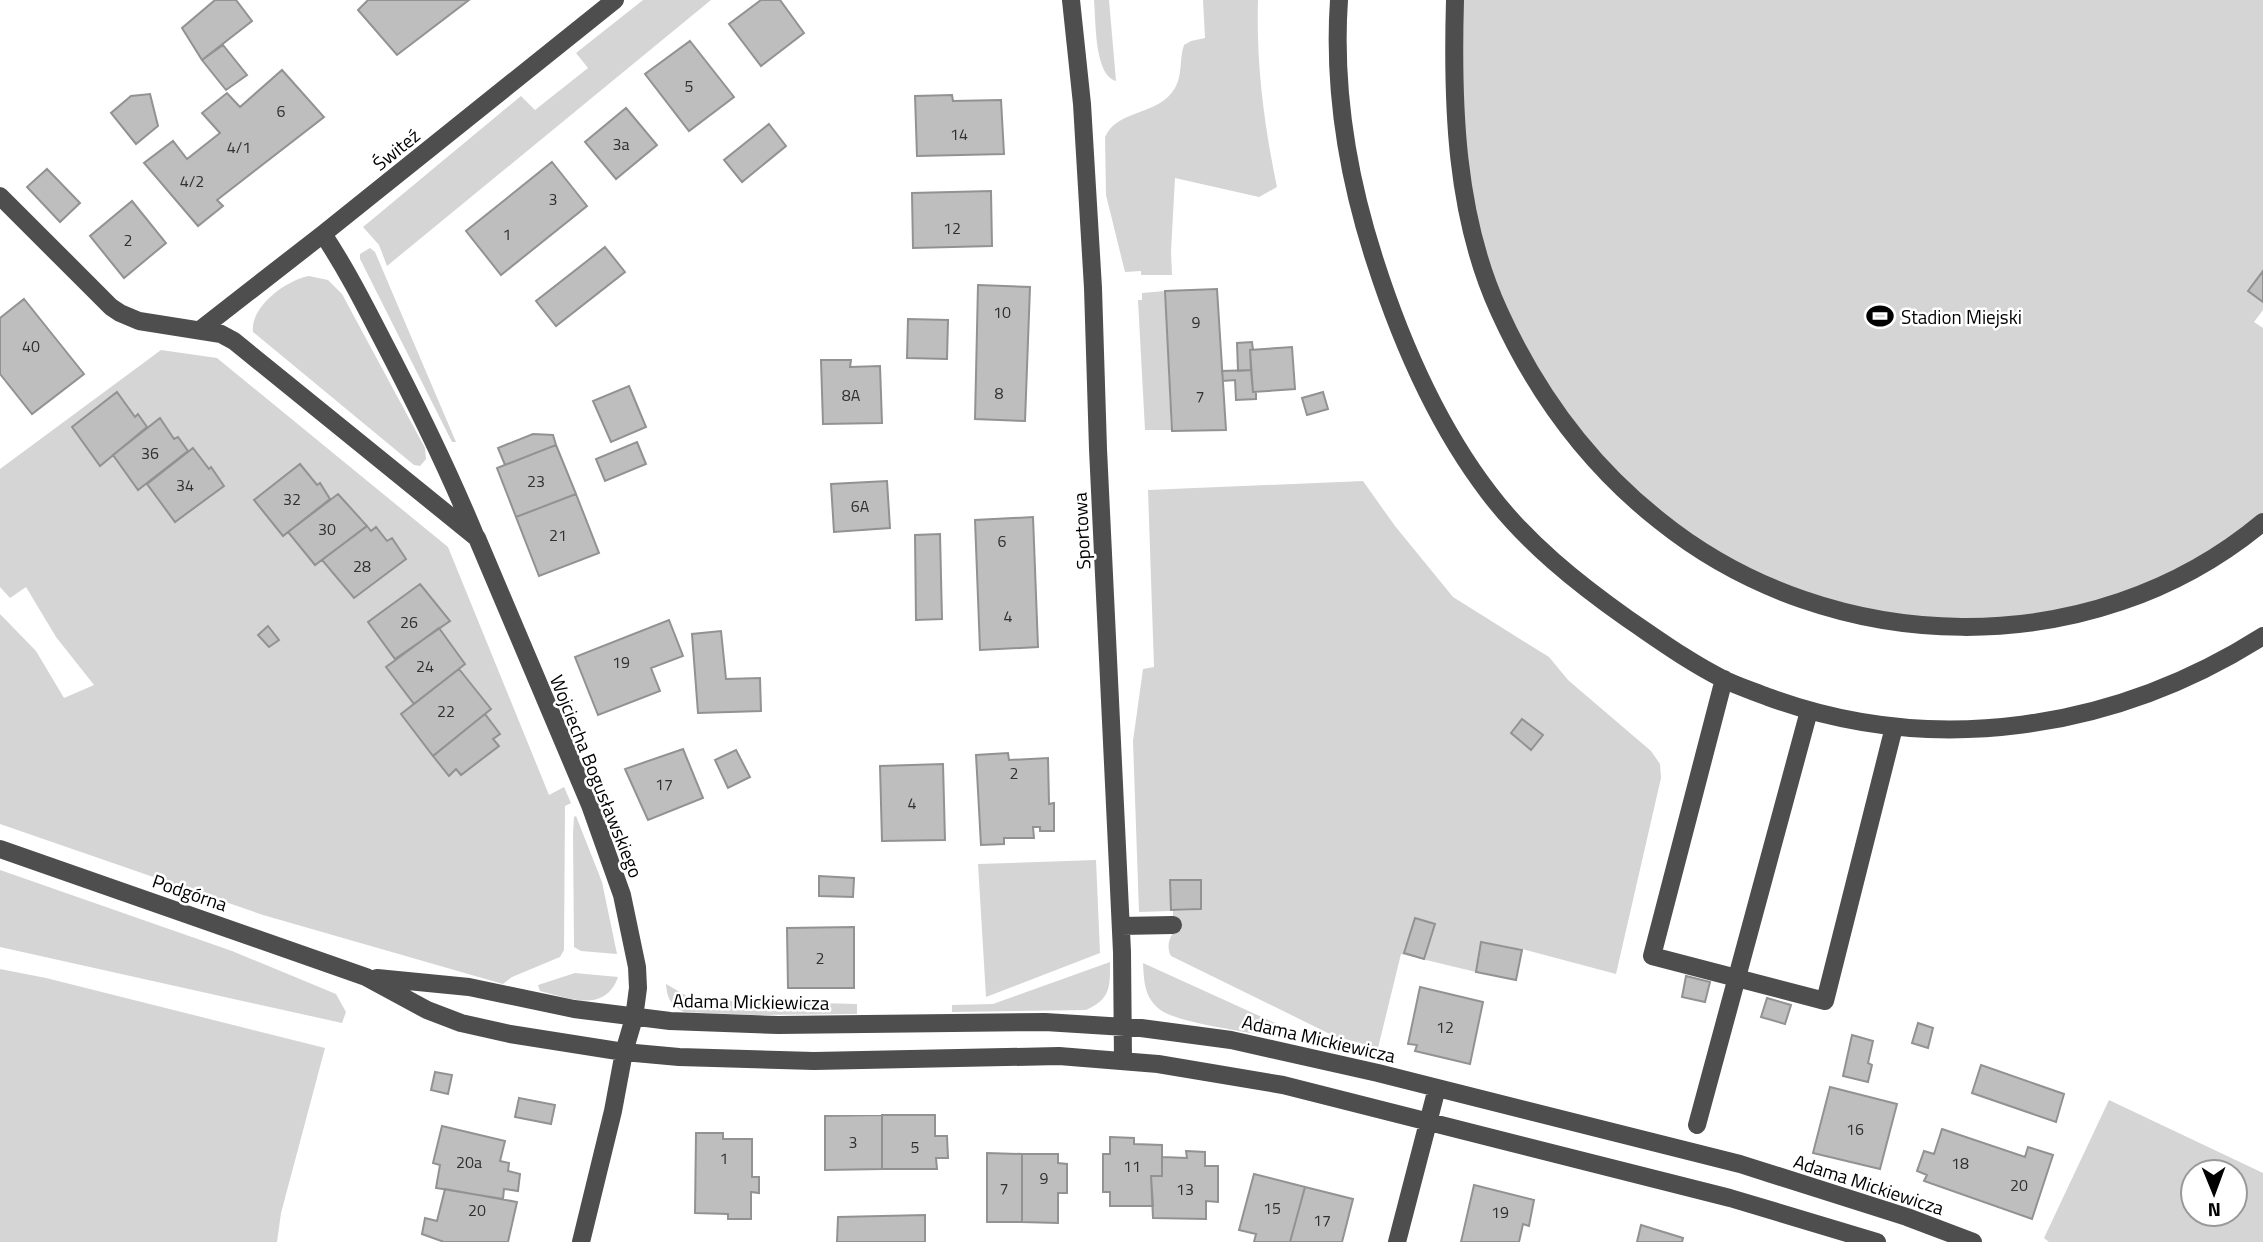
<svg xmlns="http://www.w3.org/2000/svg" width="2263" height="1242" font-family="'Titillium Web',sans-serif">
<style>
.green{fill:#d5d5d5;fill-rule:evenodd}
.building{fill:#bebebe;stroke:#929292;stroke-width:2}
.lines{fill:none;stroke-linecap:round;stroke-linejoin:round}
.minor{stroke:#4e4e4e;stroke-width:18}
.labels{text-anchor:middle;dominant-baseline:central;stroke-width:5;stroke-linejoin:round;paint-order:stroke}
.number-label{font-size:16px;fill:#303030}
.street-label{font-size:19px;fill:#000;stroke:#fff}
.poi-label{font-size:19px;fill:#000;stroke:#fff;text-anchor:start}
</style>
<rect width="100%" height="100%" fill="#fff"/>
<path class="green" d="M643 0H711L387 266 379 245 363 227 521 96 535 110 588 68 576 53Z
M1094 0H1109L1116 81C1094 75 1096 20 1094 0Z
M1203 0H1258C1256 63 1264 125 1277 187L1259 197 1175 178 1171 251 1172 275H1141V271L1125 272 1106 195 1105 137C1118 108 1158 117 1175 88 1183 74 1179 59 1184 45L1191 41 1205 38Z
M1455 0H2263V310L2254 322 2263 328V522L2235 545 2101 609 1938 627 1761 583 1605 472 1523 361 1465 201Z
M370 248 375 252 456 442H452L360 259V254Z
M309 276 328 280 342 294 425 448 426 459 420 466 414 465 253 332C250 307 286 280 309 276Z
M1165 291 1171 430H1145L1138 300H1142V293Z
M161 350 217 358 448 547 549 795 564 787 571 803 565 806 564 950 560 957 512 977 503 984 263 915 0 824V614L36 651 64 698 94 685 56 637 26 587 10 598 0 587V469ZM117 392 135 417 139 414 147 427 160 419 174 439 178 437 188 451 193 448 209 469 211 467 224 486 175 521 147 484 138 490 113 455 100 466 72 427ZM300 464 317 485 320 484 330 499 338 494 371 531 376 527 387 541 392 539 406 559 354 598 322 560 315 565 288 532 282 536 255 500ZM420 584 449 621 439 628 464 664 459 669 490 709 485 714 500 733 493 739 499 746 462 774 456 769 448 775 401 715 414 704 386 667 395 659 368 622Z
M1363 481 1395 526 1453 597 1549 657 1568 680 1651 751 1660 764 1661 778 1616 974 1522 949 1482 942 1476 972 1401 954 1378 1048 1334 1036 1171 956C1167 949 1168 940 1173 933V911L1201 910V880H1170V911L1139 912 1133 741 1143 669 1154 667 1148 490Z
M576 816 602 882 617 954 581 951 574 947 573 833 574 817Z
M1096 860 1100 953 986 997 978 864Z
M0 870 232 951 336 994 346 1012 342 1023 0 947Z
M1110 962C1110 987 1111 999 1086 1010L952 1012V1005L993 1004Z
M1143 963 1275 1023 1284 1036 1281 1038C1255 1033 1173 1023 1158 1008 1144 996 1144 980 1143 963Z
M0 969 46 978 325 1048 281 1213 277 1242H0Z
M575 973 618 977C605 1014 568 998 540 991L538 985Z
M666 984 687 996 699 1000 857 1004V1014L756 1015 684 1012C671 1005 667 999 666 984Z
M2109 1100 2263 1173V1242H2049L2044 1238ZM2235 1172V1214H2193V1172Z"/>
<path class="building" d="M215 0H236L252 21 202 60 182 28Z
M368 0H469L397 55 358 10Z
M761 0H780L804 33 761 66 729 24Z
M690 41 734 97 689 131 645 74Z
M223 45 247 75 226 90 202 60Z
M282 70 324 117 217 200 223 206 198 226 144 163 173 141 187 159 220 133 202 113 227 93 240 107Z
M150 94 158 126 136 144 111 113 131 96Z
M952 95 953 101 1001 100 1004 154 917 156 915 96Z
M626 108 657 145 616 179 585 142Z
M769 124 786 146 742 182 724 160Z
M552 162 587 206 501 275 466 231Z
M47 169 80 203 60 222 27 187Z
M991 191 992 246 913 248 912 193Z
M132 201 166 243 124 278 90 236Z
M605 247 625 272 556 326 536 301Z
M2263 271V302L2248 291Z
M978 285 1030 287 1025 421 975 419Z
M1217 289 1226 430 1172 431 1165 291Z
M24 299 84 374 32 414 0 374V318Z
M908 319 948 320 947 359 907 358Z
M1252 342 1253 350H1250L1251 370 1238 371 1237 343Z
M1292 347 1295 389 1253 392 1250 350Z
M821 360H851L850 367 880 366 882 423 823 424Z
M1251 370 1253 392H1256V399L1236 400 1235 380 1223 381 1222 371Z
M629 386 646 427 611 442 593 401Z
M117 392 135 417 138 414 147 427 100 466 72 427Z
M1323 392 1328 409 1307 415 1302 398Z
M160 418 174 439 178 437 188 451 138 490 113 455Z
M533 434 553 435 556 445 505 465 498 448Z
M637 442 646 464 605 481 596 459Z
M556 445 576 494 516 517 497 468Z
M193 448 209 469 211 467 224 486 175 522 147 484Z
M300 464 317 485 320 483 330 499 283 536 254 500Z
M887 481 890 528 834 532 831 484Z
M338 494 367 526 315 565 288 532Z
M576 494 599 553 539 576 516 517Z
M1033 517 1038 647 980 650 975 520Z
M367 526 371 531 376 527 387 541 392 538 406 559 354 598 322 560Z
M940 534 942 619 916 620 915 535Z
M420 584 450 621 395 659 368 622Z
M669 620 683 656 651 668 660 691 598 715 575 657Z
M268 626 279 640 269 647 258 635Z
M439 628 465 664 414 704 386 667Z
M721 631 726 679 760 678 761 711 698 713 692 634Z
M459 669 491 709 433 756 401 714Z
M485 714 500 734 493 739 499 746 461 775 456 769 449 776 433 756Z
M1522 719 1543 735 1531 750 1511 733Z
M683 749 703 798 648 820 625 769Z
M736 750 750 777 728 788 715 760Z
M1008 753 1009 760 1048 758 1049 804 1054 803V831H1040V827H1033L1034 838H1004V844L981 845 976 755Z
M943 764 945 840 882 841 880 766Z
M819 876 854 878 853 897 819 896Z
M1170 880H1201V909L1171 910Z
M1415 918 1435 924 1424 959 1404 953Z
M854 927V988H788L787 928Z
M1481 942 1522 950 1516 980 1476 972Z
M1686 976 1710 982 1705 1002 1682 997Z
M1420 987 1483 1002 1470 1064 1415 1051 1417 1045 1408 1044Z
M1767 998 1791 1005 1785 1024 1761 1017Z
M1918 1023 1933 1028 1928 1048 1912 1043Z
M1852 1035 1873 1041 1868 1063 1872 1065 1868 1082 1843 1076Z
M1981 1065 2064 1094 2056 1122 1972 1093Z
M435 1072 452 1075 448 1094 431 1090Z
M1830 1087 1897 1104 1880 1169 1813 1153Z
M519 1098 555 1105 551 1124 515 1117Z
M882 1115H935V1136H947L948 1158H936L937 1169H882Z
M882 1115V1169L825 1170V1116Z
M442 1126 505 1141 500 1161 509 1163 508 1171 520 1174 518 1191 504 1189 503 1199 436 1188 440 1165 433 1163Z
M1942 1129 2025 1157 2028 1147 2053 1155 2032 1219 1924 1181 1927 1175 1917 1171 1924 1151 1934 1154Z
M696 1133H723V1139H752V1177H759V1193L751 1192V1219H728V1214L695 1213Z
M1110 1137 1134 1138V1144L1162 1145V1176H1151L1153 1206H1110V1192H1103V1154H1110Z
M1186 1151 1205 1152V1166H1218V1202L1206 1201V1219L1153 1218 1151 1176H1162V1157L1187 1158Z
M987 1153 1022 1154V1222H987Z
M1022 1154H1058V1163L1067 1164V1193H1058V1223L1022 1222Z
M1254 1174 1305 1187 1290 1242H1254L1256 1234 1239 1230Z
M1474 1185 1534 1200 1529 1226 1523 1224 1519 1242H1461Z
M1305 1187 1353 1199 1342 1242H1290Z
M445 1189 517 1202 508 1242H444L422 1234 425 1218 437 1221Z
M925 1215V1242H837L838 1217Z
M1641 1225 1683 1238 1682 1242H1637Z"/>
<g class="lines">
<path class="minor" d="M1071 0 1082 104 1093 288 1098 449 1122 952 1123 1060
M1339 0C1333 88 1348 178 1375 261 1401 342 1437 425 1489 493 1527 543 1577 583 1628 619 1659 640 1689 662 1723 679 1737 686 1753 691 1768 697 1934 758 2115 730 2263 636
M1455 0C1452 104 1455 215 1499 311 1536 393 1589 465 1660 521 1832 659 2092 665 2263 522
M0 196 111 307 120 313 139 321 221 334 234 341 477 538 590 805 622 895 637 967 638 988 634 1018 624 1052 613 1111 581 1242
M323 234C345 267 363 302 381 337 415 402 447 467 475 535
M201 329 323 234 615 0
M1724 679 1652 956 1825 1001 1894 727
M0 849 366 977 427 1010 461 1023 510 1034 624 1052 679 1057 814 1061 1059 1056 1158 1064 1283 1085 1730 1198 1877 1242
M1121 926 1173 925
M377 978 469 987 574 1009 670 1021 778 1025 1045 1022 1141 1028 1231 1040 1378 1073 1740 1164 1907 1217 1973 1242
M1697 1125 1809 711
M1397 1242 1437 1088"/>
</g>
<defs>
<symbol id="stadium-bare" viewBox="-9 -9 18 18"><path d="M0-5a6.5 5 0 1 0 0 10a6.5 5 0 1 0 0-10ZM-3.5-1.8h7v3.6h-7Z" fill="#000" stroke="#fff" stroke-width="2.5" paint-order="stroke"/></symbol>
</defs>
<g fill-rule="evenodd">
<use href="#stadium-bare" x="1861" y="297" width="38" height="38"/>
</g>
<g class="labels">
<g class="number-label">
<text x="689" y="86">5</text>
<text x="281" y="111">6</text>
<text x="959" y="134">14</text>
<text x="621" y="144">3a</text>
<text x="239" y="147">4/1</text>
<text x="192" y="181">4/2</text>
<text x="553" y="199">3</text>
<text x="952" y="228">12</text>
<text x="507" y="234">1</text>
<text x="128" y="240">2</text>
<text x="1002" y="312">10</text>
<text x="1196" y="322">9</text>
<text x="31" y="346">40</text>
<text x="999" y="393">8</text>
<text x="851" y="395">8A</text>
<text x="1200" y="396">7</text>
<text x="150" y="453">36</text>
<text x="536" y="481">23</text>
<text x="185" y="485">34</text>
<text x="292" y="499">32</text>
<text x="860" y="506">6A</text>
<text x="327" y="529">30</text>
<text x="558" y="535">21</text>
<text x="1002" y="541">6</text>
<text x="362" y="566">28</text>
<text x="1008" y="616">4</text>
<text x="409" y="622">26</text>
<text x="621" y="662">19</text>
<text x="425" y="666">24</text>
<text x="446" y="711">22</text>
<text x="1014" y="773">2</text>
<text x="664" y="784">17</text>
<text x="912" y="803">4</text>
<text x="820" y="958">2</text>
<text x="1445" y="1027">12</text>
<text x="1855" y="1129">16</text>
<text x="853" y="1142">3</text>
<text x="915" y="1147">5</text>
<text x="724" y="1158">1</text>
<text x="469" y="1162">20a</text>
<text x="1960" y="1163">18</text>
<text x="1132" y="1166">11</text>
<text x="1044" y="1178">9</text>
<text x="2019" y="1185">20</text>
<text x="1004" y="1188">7</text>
<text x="1185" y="1189">13</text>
<text x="1272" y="1208">15</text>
<text x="477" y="1210">20</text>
<text x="1500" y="1212">19</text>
<text x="1322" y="1220">17</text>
</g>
<g class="street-label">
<text transform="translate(396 149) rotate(-39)">Świteź</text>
<text transform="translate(1081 531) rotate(-93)">Sportowa</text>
<text transform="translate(597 776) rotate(68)">Wojciecha Bogusławskiego</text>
<text transform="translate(190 892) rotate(19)">Podgórna</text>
<text transform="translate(751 1001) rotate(1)">Adama Mickiewicza</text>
<text transform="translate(1319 1038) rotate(13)">Adama Mickiewicza</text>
<text transform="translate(1869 1184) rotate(18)">Adama Mickiewicza</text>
</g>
<g class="poi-label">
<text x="1901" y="316">Stadion Miejski</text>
</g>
</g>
<g transform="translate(2214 1193) rotate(179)"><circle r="33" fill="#ffffff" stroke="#999999" stroke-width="2"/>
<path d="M0-5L12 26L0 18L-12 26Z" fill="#000000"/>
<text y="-10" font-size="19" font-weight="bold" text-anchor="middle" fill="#000000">N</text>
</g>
</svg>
